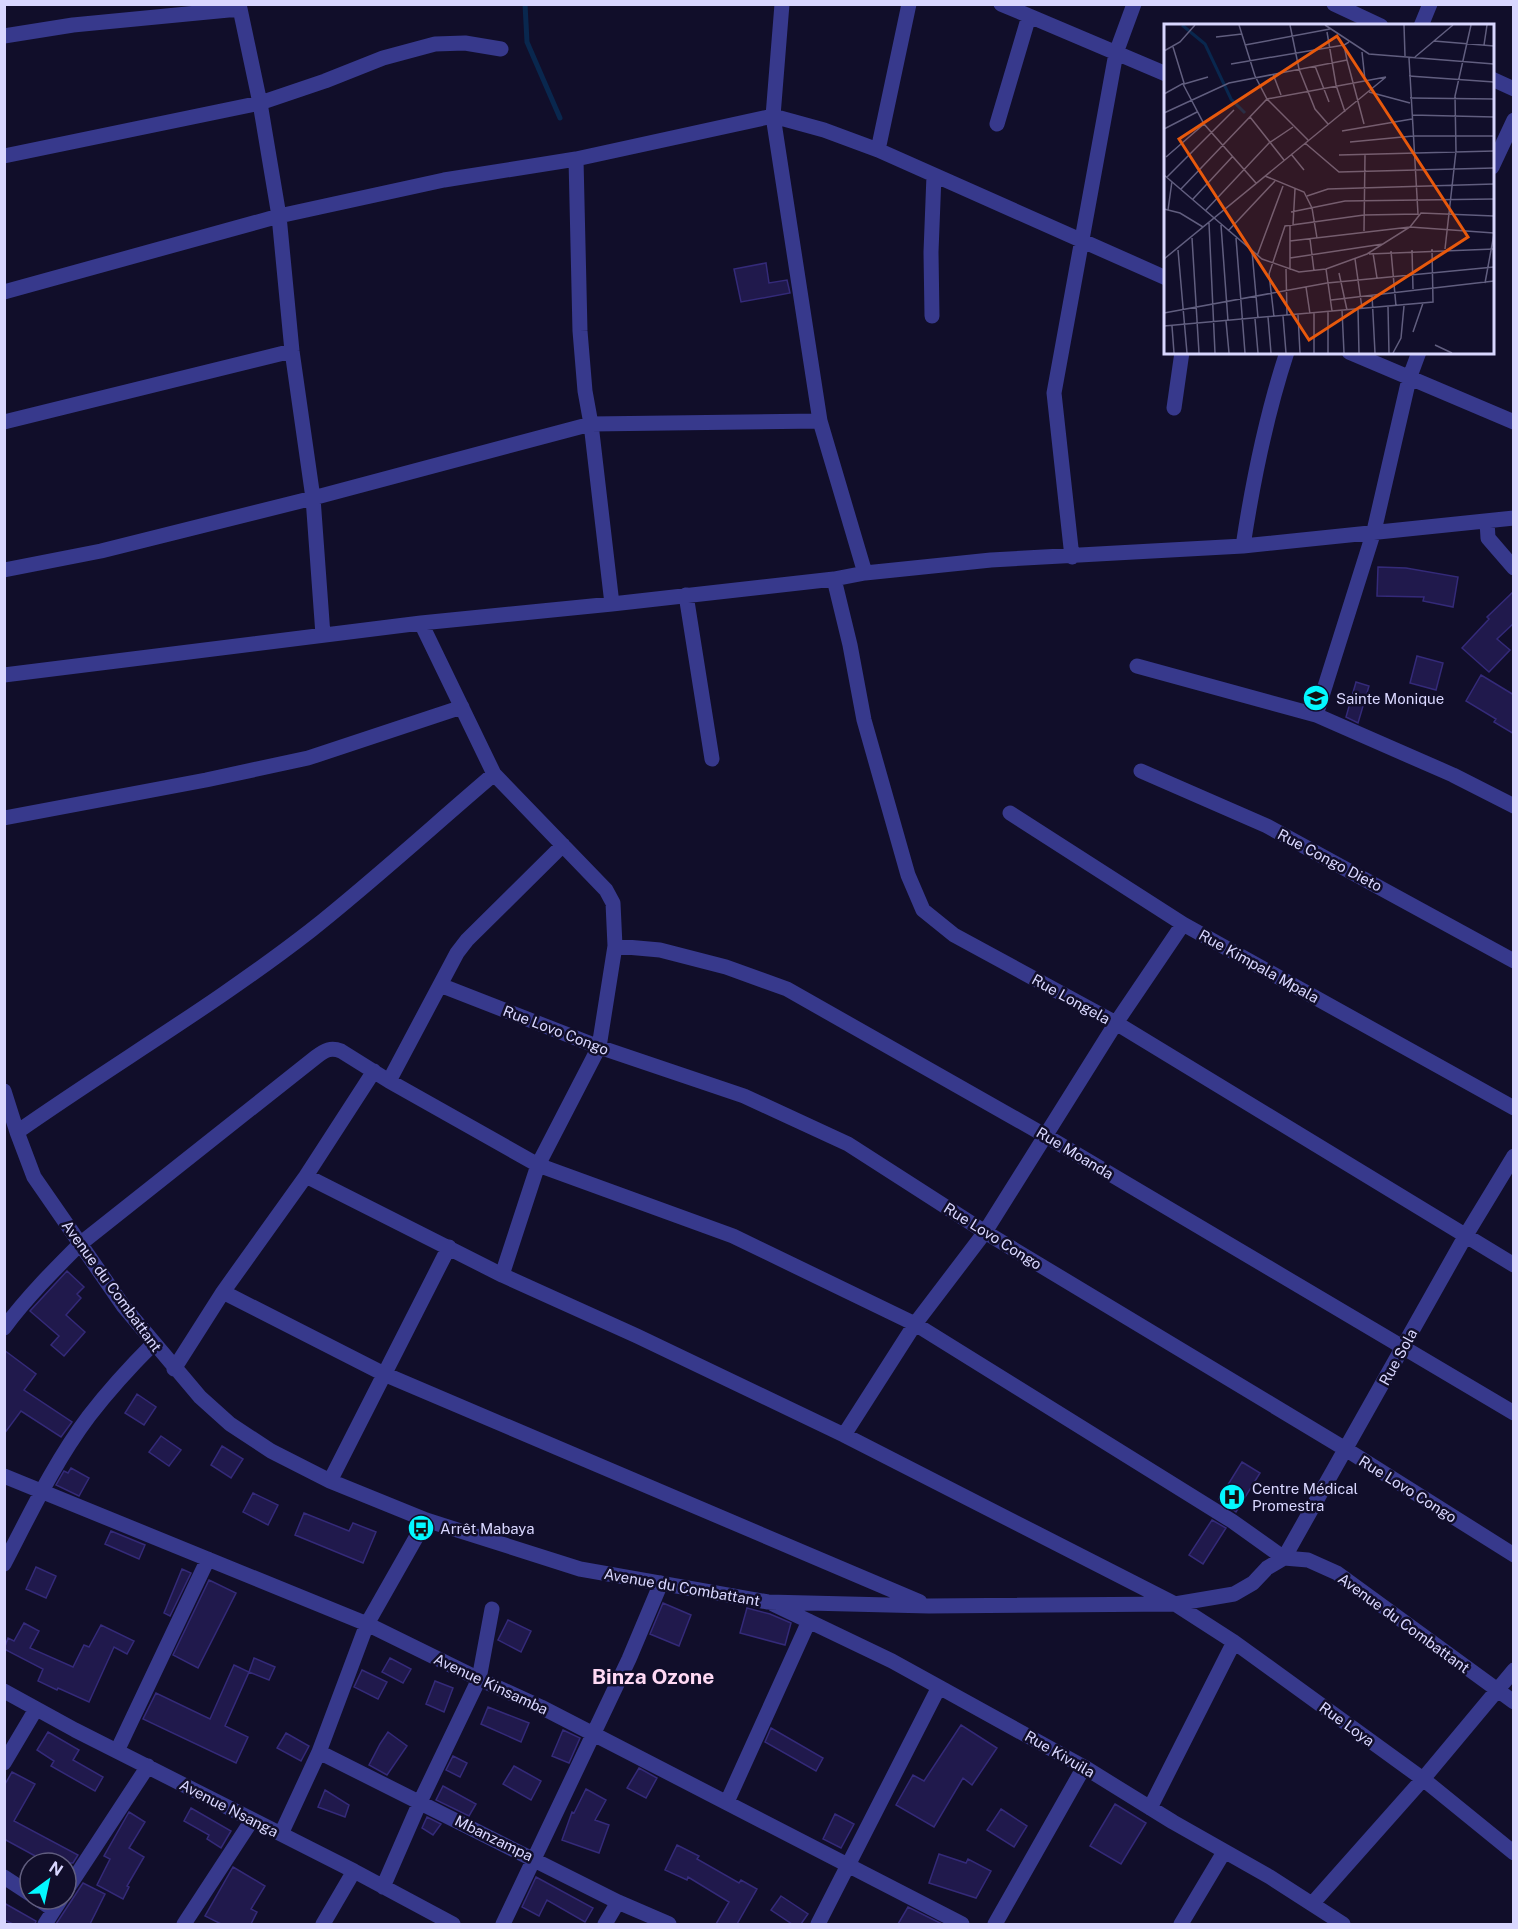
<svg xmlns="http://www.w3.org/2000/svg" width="1518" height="1929" font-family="'Public Sans',sans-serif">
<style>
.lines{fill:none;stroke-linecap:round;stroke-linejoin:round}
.stream{stroke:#09274e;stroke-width:5}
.building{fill:#20194c;stroke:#342a79;stroke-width:1.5}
.minor{stroke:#37398c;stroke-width:15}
.labels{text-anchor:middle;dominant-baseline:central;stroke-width:5;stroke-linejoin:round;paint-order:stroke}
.poi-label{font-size:15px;fill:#d9d7ff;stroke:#110e2a;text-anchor:start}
.street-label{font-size:15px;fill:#d9d7ff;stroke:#110e2a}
.district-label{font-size:21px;font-weight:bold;fill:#ffd9f4;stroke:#110e2a}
.inset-river{fill:none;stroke:#09274e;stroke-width:3}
.inset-road{fill:none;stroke:#615e7f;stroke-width:1.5}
.view{fill:#e8590c;fill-opacity:0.15;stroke:#e8590c;stroke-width:3}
.inset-edge{fill:none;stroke:#d9d7ff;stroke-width:3}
</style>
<rect width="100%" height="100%" fill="#110e2a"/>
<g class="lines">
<path class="stream" d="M525 4 527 42 560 118"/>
</g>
<path class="building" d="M766 263 769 283 787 280 790 293 741 302 734 269Z
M1378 567 1406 568 1458 577 1453 607 1423 601 1424 597 1377 596Z
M1514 591V623L1497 639 1510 650 1489 672 1462 648 1489 619 1487 617Z
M1417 656 1443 663 1436 690 1410 683Z
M1481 675 1514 695V734L1494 722 1496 719 1466 701Z
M1356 682 1369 686 1358 723 1346 717Z
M67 1271 84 1287 77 1294 81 1298 66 1315 85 1332 64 1356 51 1345 59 1336 30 1311Z
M4 1350 36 1374 24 1390 72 1422 61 1437 21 1411 4 1434Z
M137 1394 156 1407 144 1425 125 1413Z
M161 1436 181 1450 169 1466 149 1452Z
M222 1446 243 1459 231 1478 211 1465Z
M1242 1462 1260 1473 1236 1512 1219 1499Z
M71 1468 89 1478 79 1496 56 1485 64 1471 68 1473Z
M253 1493 278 1505 268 1525 243 1512Z
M304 1513 349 1531 353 1523 376 1532 363 1563 295 1535Z
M1212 1520 1226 1528 1203 1564 1189 1555Z
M111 1531 145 1545 139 1559 105 1544Z
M36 1567 56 1576 46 1598 26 1589Z
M182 1569 191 1573 170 1616 164 1613Z
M209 1580 236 1593 198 1668 173 1655Z
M663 1603 691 1615 679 1646 650 1634Z
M747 1608 770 1614 791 1623 785 1645 740 1633Z
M508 1620 531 1631 521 1652 498 1640Z
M24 1623 39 1631 30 1648 73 1667 84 1645 89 1647 101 1625 134 1641 127 1654 114 1647 89 1702 58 1688 57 1690 38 1681 43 1669 4 1649 8 1638 14 1641Z
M254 1658 275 1667 269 1680 249 1672Z
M390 1658 411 1669 403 1683 382 1672Z
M234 1665 249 1672 225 1726 248 1737 236 1763 143 1719 156 1693 210 1719Z
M362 1670 387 1682 378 1699 354 1687Z
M435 1681 453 1688 444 1712 426 1704Z
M488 1707 529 1723 521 1742 481 1724Z
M961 1725 997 1748 972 1785 963 1778 934 1827 896 1805 913 1775 924 1781Z
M771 1728 823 1758 816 1771 765 1742Z
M563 1730 580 1738 569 1763 552 1756Z
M48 1732 79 1750 73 1760 103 1777 95 1791 51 1766 54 1761 37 1750Z
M388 1732 407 1746 387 1775 369 1765 380 1744Z
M286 1733 309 1746 301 1761 277 1748Z
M453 1756 467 1763 460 1777 446 1770Z
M514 1766 541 1781 531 1800 503 1784Z
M639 1768 657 1778 646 1798 627 1788Z
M12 1772 35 1784 14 1821 78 1855 73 1863H48L4 1839V1786Z
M443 1786 476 1804 469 1816 436 1800Z
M586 1789 606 1800 595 1820 609 1825 599 1853 562 1840 572 1812 574 1813Z
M325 1790 349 1805 345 1817 318 1807Z
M1115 1804 1146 1823 1121 1864 1090 1846Z
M191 1808 231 1831 221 1848 207 1839 209 1835 184 1821Z
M1001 1809 1027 1826 1014 1847 987 1830Z
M129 1812 145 1822 129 1848 144 1857 127 1886 129 1887 123 1899 97 1885 110 1859 104 1856Z
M835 1814 854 1824 841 1848 823 1839Z
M427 1817 441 1824 433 1835 422 1828Z
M677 1845 699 1856 697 1859 739 1883 741 1880 757 1889 737 1924H716L729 1902 688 1877 687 1880 665 1870Z
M939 1854 966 1863 968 1859 991 1871 976 1898 929 1883Z
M233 1867 265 1886 251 1909 257 1912 251 1924H221L205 1916Z
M536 1877 593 1908 585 1922 547 1900 539 1916 522 1907Z
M83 1883 105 1894 90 1924H56Z
M781 1896 808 1914 801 1924H792L771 1910Z
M4 1903 36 1921 35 1924H13L4 1920Z
M908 1907 942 1924H898Z"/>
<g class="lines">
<path class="minor" d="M239 4 260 103 279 216 292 351 313 498 323 635
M782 4 773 116 820 421 865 573
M1001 4 1166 74
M1334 4 1381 26
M1421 26 1430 4
M4 36 73 25 239 9
M1492 79 1514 89
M997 124 1029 16
M878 150 909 4
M4 156 260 103 325 81 383 58 435 44 465 43 501 49
M576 159 580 331 585 391 591 424 612 604
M1492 167 1514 120
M4 292 279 216 444 180 576 159 773 116 824 130 878 150 1166 278
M932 316 931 252 934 175
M1349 352 1514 422
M1174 408 1182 352
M4 422 292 351
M1487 521 1488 538 1514 568
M1243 546C1253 480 1266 416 1287 352
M1072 557 1054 393 1116 53 1134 4
M4 570 101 551 313 498 591 424 820 421
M834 579 850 645 864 720 908 875 923 910 954 935 1116 1023 1514 1265
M686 595 712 759
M421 623 494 774 606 890 613 903 615 946 599 1047 538 1165 502 1275
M1137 666 1316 715 1453 775 1514 806
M4 675 421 623 612 604 834 579 865 573 991 560 1243 546 1514 518
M1316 715 1374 531 1409 379 1419 352
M1141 771 1267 826 1514 961
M1010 813 1183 924 1514 1108
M4 818 206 780 308 758 462 707
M615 946 660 950 726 967 787 989 1046 1136 1514 1413
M440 985 599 1047 744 1096 848 1144 985 1232 1347 1450 1514 1555
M389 1081 457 953 467 940 563 845
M4 1091 17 1132 34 1177 124 1307 200 1397 230 1424 271 1451 330 1481 426 1520 580 1569 768 1602 929 1606 1175 1604 1234 1594 1253 1583 1267 1568 1284 1558 1308 1560 1337 1573 1514 1702
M17 1132C114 1064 216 1004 310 931 373 881 433 826 494 774
M306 1176 502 1275 637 1336 844 1435 1175 1604 1234 1642 1423 1779 1514 1853
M223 1292 384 1374 920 1602
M4 1328C27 1297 53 1271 80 1244L316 1057C325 1050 331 1047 341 1051L389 1081 538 1165 733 1236 915 1324 1232 1521 1284 1558 1466 1235 1514 1156
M174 1369 223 1292 306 1176 374 1071
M844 1435 915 1324 985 1232 1116 1023 1183 924
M4 1476 367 1624 479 1679 541 1707 962 1924
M330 1481 449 1247
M4 1564C30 1514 55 1461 89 1416 109 1390 131 1366 154 1343
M773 1604 892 1661 1084 1767 1173 1822 1270 1877 1343 1924
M4 1691 75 1730 354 1871 453 1924
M117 1751 208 1559
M319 1752 618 1902 669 1924
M4 1763 36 1709
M727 1802 809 1621
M1150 1808 1234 1642
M281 1834 319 1752 367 1624 426 1520
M4 1877 30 1894
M383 1887 420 1802 479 1679 492 1609
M66 1891 148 1766
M38 1899 54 1910
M1312 1904 1423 1779 1514 1670
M45 1924 61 1899
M184 1924 252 1820
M323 1924 354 1871
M503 1924 629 1659 661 1583
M605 1924 618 1902
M818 1924 939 1687
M995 1924 1084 1767
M1181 1924 1224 1852"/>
</g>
<defs>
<symbol id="school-disc" viewBox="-11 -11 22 22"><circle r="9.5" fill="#03f8ff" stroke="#110e2a"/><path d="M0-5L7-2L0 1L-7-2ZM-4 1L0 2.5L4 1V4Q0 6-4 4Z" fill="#111"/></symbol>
<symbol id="hospital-disc" viewBox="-11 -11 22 22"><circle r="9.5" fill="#03f8ff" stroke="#110e2a"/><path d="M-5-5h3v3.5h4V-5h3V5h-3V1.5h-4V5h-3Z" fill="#111"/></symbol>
<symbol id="bus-disc" viewBox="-11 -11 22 22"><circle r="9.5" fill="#03f8ff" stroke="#110e2a"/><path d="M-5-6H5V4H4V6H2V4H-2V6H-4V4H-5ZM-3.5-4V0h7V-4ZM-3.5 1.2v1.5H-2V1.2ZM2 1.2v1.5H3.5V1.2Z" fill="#111"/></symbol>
</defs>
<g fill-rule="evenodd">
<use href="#school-disc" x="1301" y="683" width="30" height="30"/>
<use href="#hospital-disc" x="1217" y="1482" width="30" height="30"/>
<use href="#bus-disc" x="406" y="1513" width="30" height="30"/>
</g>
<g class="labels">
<g class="poi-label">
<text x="1336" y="698">Sainte Monique</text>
<text x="1252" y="1488">Centre Médical<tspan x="1252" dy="17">Promestra</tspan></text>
<text x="440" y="1528">Arrêt Mabaya</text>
</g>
<g class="street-label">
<text transform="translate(1330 860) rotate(28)">Rue Congo Dieto</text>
<text transform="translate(1259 966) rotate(29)">Rue Kimpala Mpala</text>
<text transform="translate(1071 999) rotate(29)">Rue Longela</text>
<text transform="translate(556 1030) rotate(21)">Rue Lovo Congo</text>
<text transform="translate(1075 1153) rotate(31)">Rue Moanda</text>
<text transform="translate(993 1236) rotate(32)">Rue Lovo Congo</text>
<text transform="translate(112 1286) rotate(54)">Avenue du Combattant</text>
<text transform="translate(1398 1357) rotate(-61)">Rue Sola</text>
<text transform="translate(1408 1489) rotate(32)">Rue Lovo Congo</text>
<text transform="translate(682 1587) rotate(10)">Avenue du Combattant</text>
<text transform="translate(1404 1623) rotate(36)">Avenue du Combattant</text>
<text transform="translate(491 1684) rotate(25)">Avenue Kinsamba</text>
<text transform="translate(1347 1724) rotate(36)">Rue Loya</text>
<text transform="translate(1060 1754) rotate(30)">Rue Kivuila</text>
<text transform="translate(229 1808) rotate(27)">Avenue Nsanga</text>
<text transform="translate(494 1838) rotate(26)">Mbanzampa</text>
</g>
<g class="district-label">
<text x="653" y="1676">Binza Ozone</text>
</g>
</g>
<g transform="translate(1164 24)">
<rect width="330" height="330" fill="#110e2a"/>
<path class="inset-river" d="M18 1 41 20 67 75 81 89"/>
<path class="inset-road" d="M75 1 91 52 103 75 144 116M126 1 135 45 151 85 164 100M161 1 205 30 330 40M240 1 241 32M163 8 172 61 181 88M52 13 78 10M270 17 330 22M185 18 180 21 183 36 200 100M81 21 166 5M320 21 323 1M0 27 16 18 31 1M198 28 201 56M251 33 289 1M67 40 180 21M151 42 165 78M109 50 117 71M245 52 330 58M19 60 40 100 92 159M20 60 44 53M205 68 246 79M0 70 20 59 9 23M246 74 330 75M0 89 65 59 183 36M248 91 330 93M86 93 120 136M0 105 33 88M178 107 248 95M186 118 249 112H330M141 119 175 148 330 144M127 130 140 146M175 131 330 127M2 133 40 100M0 151 98 235 135 248 162 245 203 230 246 203 257 189 330 192M101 152 140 168 148 184 153 214M3 153 70 86M17 165 103 75 222 53M143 172 164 165 330 160M29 175 69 132M0 185 16 189 39 203M4 186 8 157M42 186 105 119 129 103M127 188 181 177 330 175M45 199 51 329M57 201 64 297M129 201 131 165M64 207 111 157M200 207 201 131M28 214 35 329M72 214 81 329M146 215 150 247M126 217 246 203 330 209M281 225 292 127 291 72 307 1M14 226 23 329M248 226 249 265M88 227 94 294M227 227 232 282M209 229 213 254M205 230 330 225M93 232 119 162M126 234 219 220M0 235 222 53M191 235 198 284M122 245 123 291M162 245 168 287M126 246V201M175 249 183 286M321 259 330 210M142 263 146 290M208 271 211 329M167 276 330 257M224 283 225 329M194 285 195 329M178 286 180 329M0 289 163 259 330 243M150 289V329M134 291 136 329M119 292 122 329M104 293 107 329M110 293 105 250 121 202 200 191 254 190 245 34M91 295 94 329M62 297 65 329M0 302 269 278 268 225M8 302 10 329M249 308 259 279M271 321 288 329M164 329V288M229 329 237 314 240 282"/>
<path class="view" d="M173 12 304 213 145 316 15 115Z"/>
<rect width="330" height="330" class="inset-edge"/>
</g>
<rect width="1518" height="1929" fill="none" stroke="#d9d7ff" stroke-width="12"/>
<g transform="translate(48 1881) rotate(33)"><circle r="28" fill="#110e2a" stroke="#615e7f" stroke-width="1.5"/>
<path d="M0-4.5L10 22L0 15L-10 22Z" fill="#03f8ff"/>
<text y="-9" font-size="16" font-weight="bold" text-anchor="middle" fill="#d9d7ff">N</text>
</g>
</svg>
